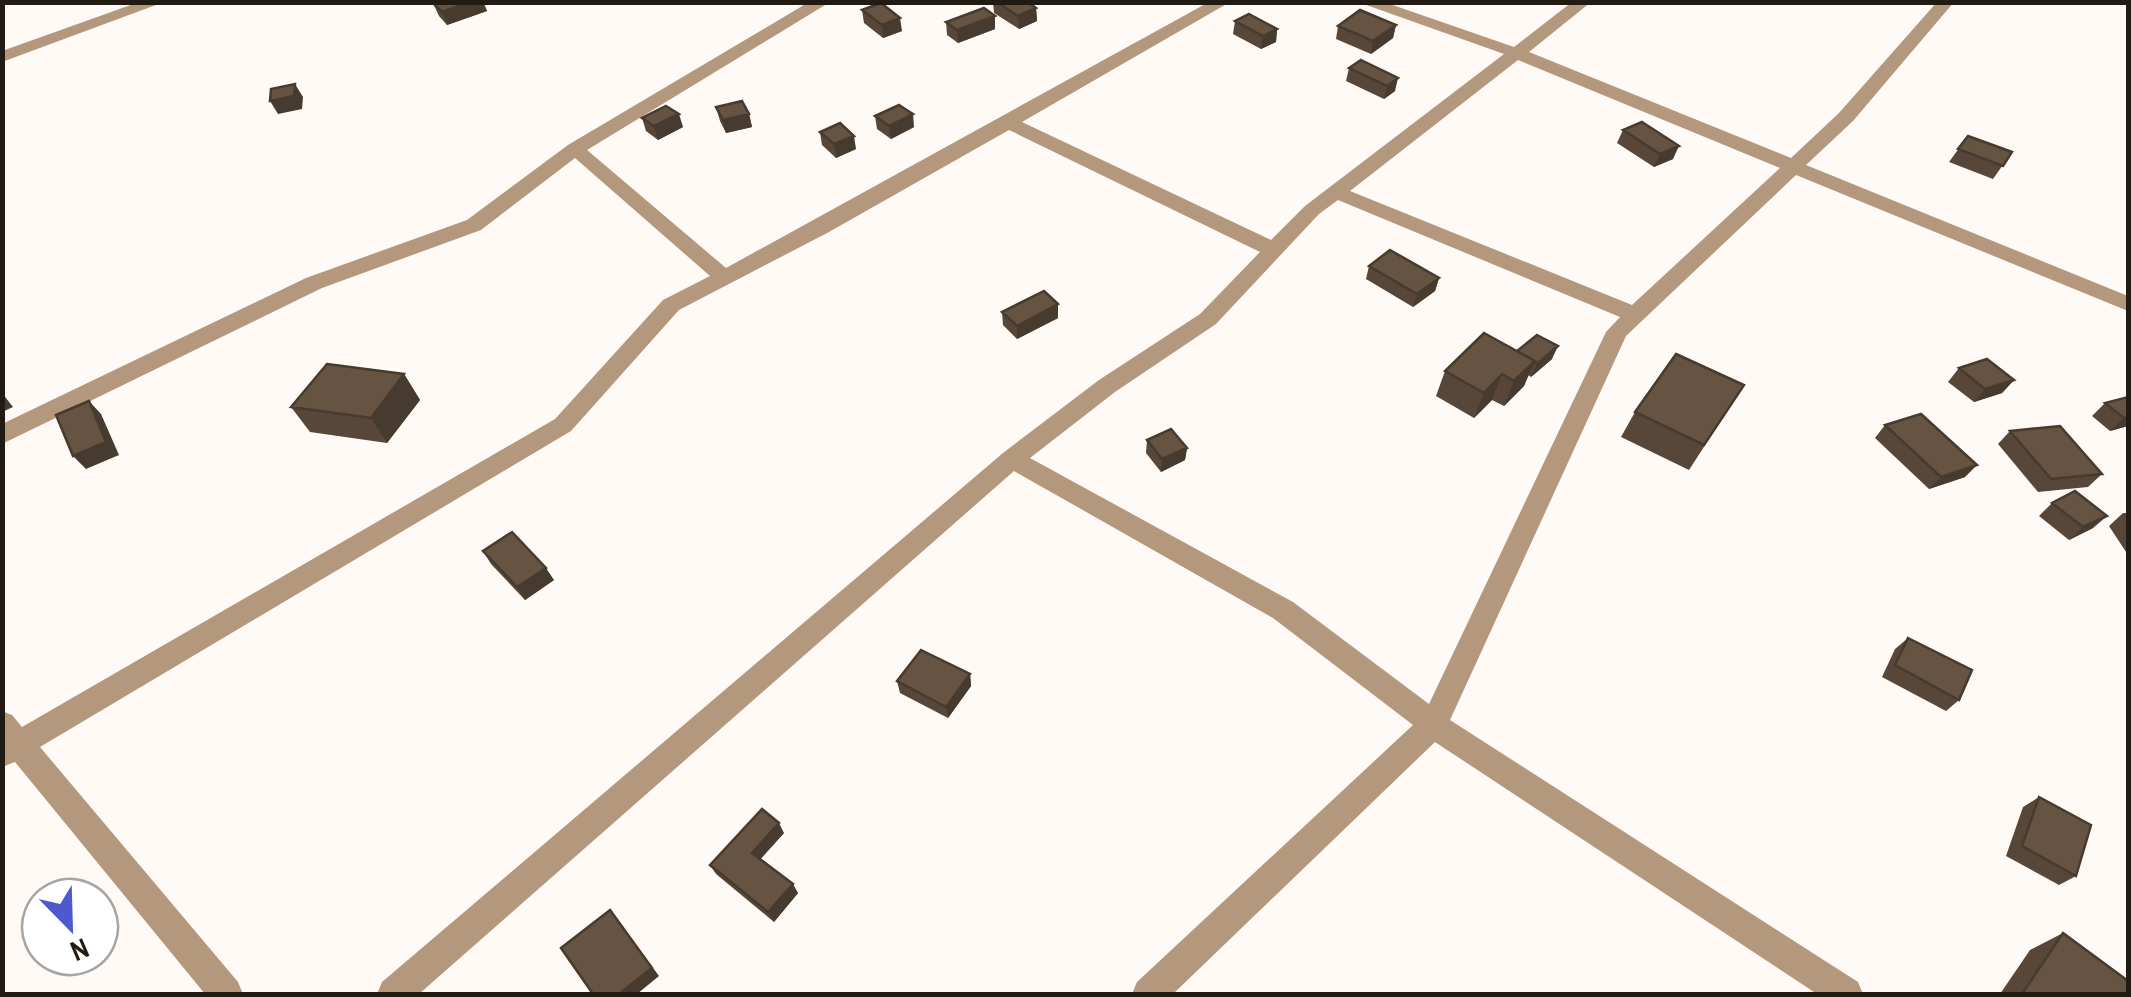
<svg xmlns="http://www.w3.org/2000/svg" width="2131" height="997" font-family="'Archivo Narrow',sans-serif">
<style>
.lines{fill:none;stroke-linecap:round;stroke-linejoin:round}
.street{fill:#b4987e;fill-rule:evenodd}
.wall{fill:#584739}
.shaded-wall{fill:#473a2e}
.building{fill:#665342;stroke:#473a2e;stroke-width:2.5}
</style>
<rect width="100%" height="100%" fill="#fffaf6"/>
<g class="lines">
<path class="street" d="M139 2H164L2 62V51Z
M809 2H830L587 150 726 268 1209 2H1230L1022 122 1271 240 1305 206 1504 54 1358 2H1384L1514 47 1572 2H1591L1529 52 1791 158 1839 113 1937 2H1954L1853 121 1806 165 2128 296V311L1796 175 1626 336 1450 720 1858 982 1863 994H1817L1435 742 1173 994H1132L1137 982 1413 725 1273 618 1014 471 419 994H377L382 982 1003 453 1099 380 1200 314 1260 252 1009 130 829 232 679 310 571 431 40 747 238 982 243 994H205L15 762 2 767V711L12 715 22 727 555 419 663 300 710 276 575 158 481 230 322 288 2 444V424L306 278 467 220 568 145ZM1518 60 1780 168 1632 305 1350 191ZM1338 200 1620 317 1606 332 1429 704 1293 602 1030 458 1115 392 1216 324 1319 214Z"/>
</g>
<path class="wall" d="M483 2 487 11 447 25 439 16 433 3Z
M993 2H1028L1036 8 1037 21 1019 29 994 13Z
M862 10 902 31 883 38 864 23Z
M1235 21 1277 29 1276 42 1261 49 1233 34Z
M946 22 995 29 958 43 947 35Z
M1396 25 1393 38 1371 54 1336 39 1338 26Z
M1361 60 1395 91 1384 99 1346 81 1349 68Z
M716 107 749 114 752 127 726 133 720 121Z
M875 116 914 127 891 139 877 129Z
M642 118 683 127 658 140 646 131Z
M1623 130 1673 159 1654 167 1617 143Z
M820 132 856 149 836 158 822 145Z
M1968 136 2012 152 1993 179 1949 162Z
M1369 266 1439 278 1435 291 1413 307 1366 279Z
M1058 304V318L1017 339 1003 325 1002 312Z
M1517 351 1552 359 1531 377 1528 375 1524 386 1504 406 1492 400 1474 418 1436 396 1445 371Z
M1959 368 2014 380 2002 393 1974 402 1948 382Z
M404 374 420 400 387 443 310 432 291 407Z
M1744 385 1689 470 1621 437 1635 412Z
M2128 397V426L2110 431 2092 416 2105 403Z
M1885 425 1965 477 1929 489 1875 438Z
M2010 431 2102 474 2088 487 2038 492 1998 444Z
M1147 440 1187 448 1185 460 1161 472 1146 453Z
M2052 503 2093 528 2069 540 2039 516Z
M2123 513H2128V555L2109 526Z
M483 551 554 580 525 600 491 564Z
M1908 638 1959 700 1946 711 1882 677 1895 649Z
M970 674 971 686 948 718 900 693 897 681Z
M2039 797 2076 876 2059 885 2006 856 2023 807Z
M784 833 760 859 798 893 774 922 716 874 710 865Z
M2063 933 2128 994H2000L2030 950Z"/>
<path class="shaded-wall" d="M470 2H483L487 11 447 25 442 12Z
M1036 8 1037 21 1019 29 1018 16Z
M995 16V29L958 43 957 30Z
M900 18 902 31 883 38 882 25Z
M1396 25 1393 38 1371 54 1373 41Z
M1277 29 1276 42 1261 49 1263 36Z
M1398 78 1395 91 1384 99 1387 86Z
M295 84 303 97 302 109 278 114 270 101Z
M679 114 683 127 658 140 654 126Z
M749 114 752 127 726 133 723 120Z
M913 114 914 127 891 139 889 126Z
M854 136 856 149 836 158 834 144Z
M1679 146 1673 159 1654 167 1660 154Z
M1439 278 1435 291 1413 307 1417 294Z
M1058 304V318L1017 339V326Z
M1558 346 1552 359 1531 377 1537 364Z
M1535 361 1524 386 1504 406 1514 381Z
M404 374 420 400 387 443 371 418Z
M1502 374 1492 400 1474 418 1484 393Z
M2014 380 2002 393 1974 402 1985 389Z
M2 393 13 407 2 412Z
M89 401 101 414 119 455 86 469 73 456Z
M2128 417V426L2110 431 2124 418Z
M1187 448 1185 460 1161 472 1162 459Z
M1977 465 1965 477 1929 489 1941 477Z
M2107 516 2093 528 2069 540 2083 527Z
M546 568 554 580 525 600 517 587Z
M970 674 971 686 948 718 946 707Z
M779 823 784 833 757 863 752 853Z
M793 884 798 893 774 922 768 912Z
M610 910 659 976 637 994H619Z"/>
<path class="building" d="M434 2H470L442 12 433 3Z
M997 2H1028L1036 8 1018 16Z
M881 3 900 18 882 25 862 10Z
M984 8 995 16 957 30 946 22Z
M1360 10 1396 25 1373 41 1338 26Z
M1249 14 1277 29 1263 36 1235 21Z
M1361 60 1398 78 1387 86 1349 68Z
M295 84 294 96 270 101 271 89Z
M742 101 749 114 723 120 716 107Z
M899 105 913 114 889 126 875 116Z
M666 106 679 114 654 126 642 118Z
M1642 122 1679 146 1660 154 1623 130Z
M840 123 854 136 834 144 820 132Z
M1968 136 2012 152 2003 166 1958 149Z
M1390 250 1439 278 1417 294 1369 266Z
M1044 291 1058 304 1017 326 1002 312Z
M1484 333 1535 361 1514 381 1502 374 1484 393 1445 371Z
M1537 335 1558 346 1537 364 1533 362 1535 361 1517 351Z
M1676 354 1744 385 1704 445 1635 412Z
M1987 359 2014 380 1985 389 1959 368Z
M327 364 404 374 371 418 291 407Z
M2128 397V417L2124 418 2105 403Z
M89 401 106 442 73 456 56 415Z
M1921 414 1977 465 1941 477 1885 425Z
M2060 426 2102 474 2051 479 2010 431Z
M1171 429 1187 448 1162 459 1147 440Z
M2075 491 2107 516 2083 527 2052 503Z
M512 532 546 568 517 587 483 551Z
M1908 638 1972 670 1959 700 1895 665Z
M921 650 970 674 946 707 897 681Z
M2039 797 2091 825 2076 876 2022 846Z
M762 809 779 823 752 853 793 884 768 912 710 865Z
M610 910 652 968 619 994H593L561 948Z
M2063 933 2128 981V994H2022Z"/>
<rect width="2131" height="997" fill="none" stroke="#221b13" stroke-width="10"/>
<g transform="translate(70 927) rotate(157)"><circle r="48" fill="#ffffff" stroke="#a7a4a1" stroke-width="2.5"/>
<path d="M0-8L18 38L0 25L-18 38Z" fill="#4e59cf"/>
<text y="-15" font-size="28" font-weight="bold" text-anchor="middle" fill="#221b13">N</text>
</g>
</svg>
